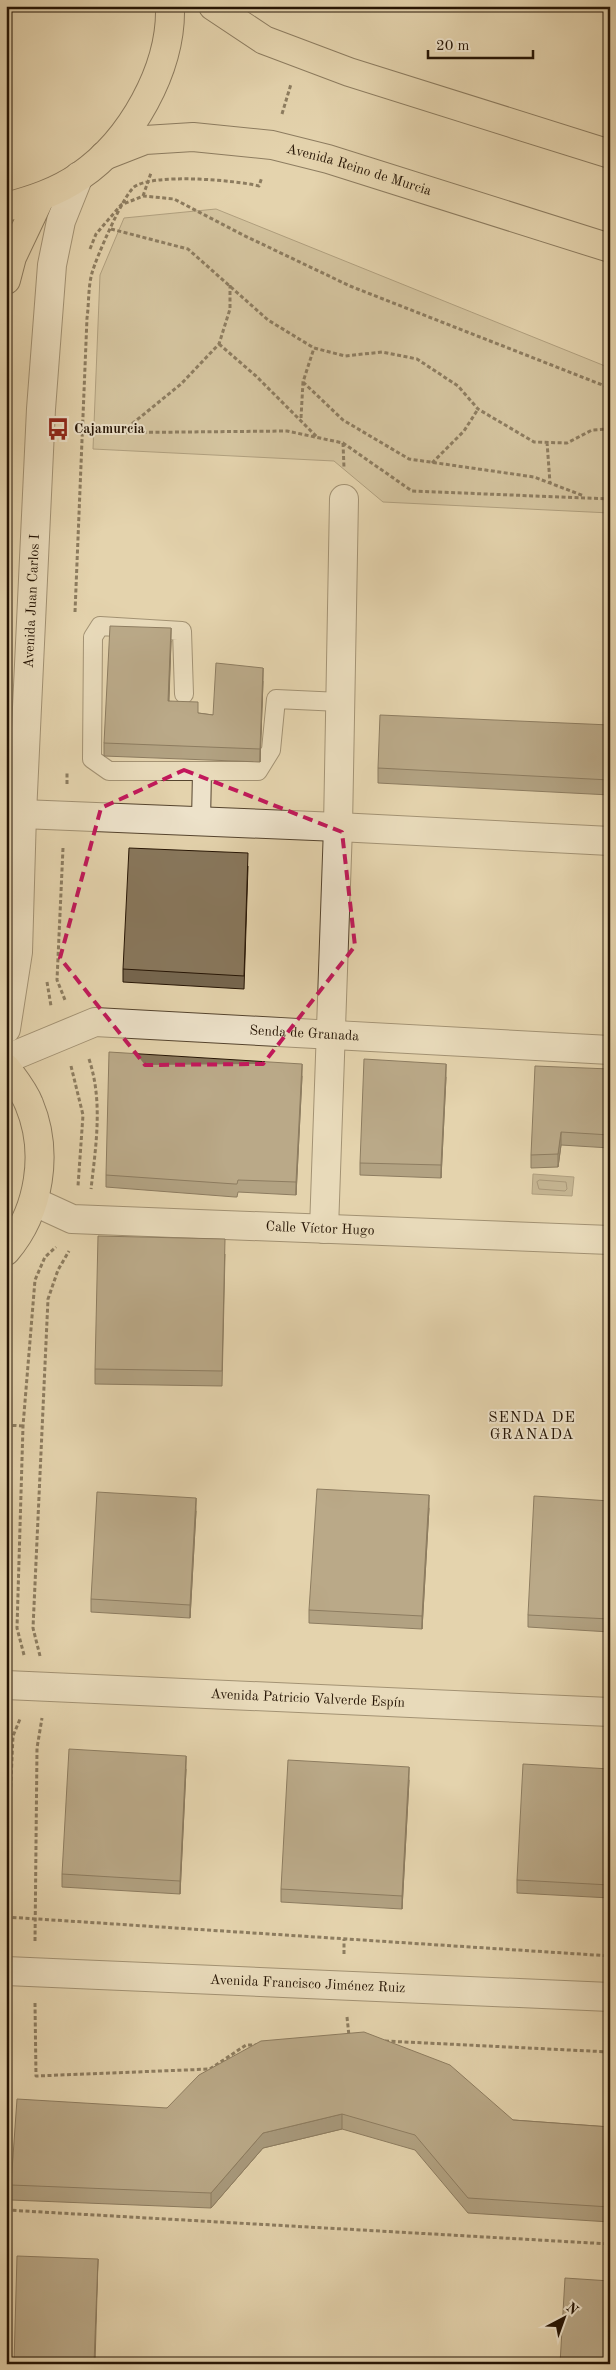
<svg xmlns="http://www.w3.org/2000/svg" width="616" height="2370" font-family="'Old Standard TT',serif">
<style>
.green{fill:#c4b390;stroke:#74644a}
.water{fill:#a39274;stroke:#716047}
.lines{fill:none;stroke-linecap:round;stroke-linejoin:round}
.shore{stroke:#64533c;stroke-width:1}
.service-casing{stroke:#55442e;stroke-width:20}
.minor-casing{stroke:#55442e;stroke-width:30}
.primary-casing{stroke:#251404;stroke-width:30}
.path{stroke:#251404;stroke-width:3;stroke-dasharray:4 2.5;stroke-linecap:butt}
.service{stroke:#ede2ca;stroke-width:18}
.minor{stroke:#ede2ca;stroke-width:28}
.primary{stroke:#e4d3ad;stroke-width:28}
.wall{fill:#75664f;stroke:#251404}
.shaded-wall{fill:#5f5340;stroke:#251404}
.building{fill:#88775c;stroke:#251404}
.marked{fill:none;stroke:#c2185b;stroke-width:4;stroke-dasharray:10 6;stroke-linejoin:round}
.labels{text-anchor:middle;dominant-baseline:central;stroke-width:4;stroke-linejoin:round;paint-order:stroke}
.street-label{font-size:14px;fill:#251404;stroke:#ede2ca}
.poi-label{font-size:14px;font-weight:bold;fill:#251404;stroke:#ede2ca;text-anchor:start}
.neighbourhood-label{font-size:15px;letter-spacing:1px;fill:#251404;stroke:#ede2ca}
</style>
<rect width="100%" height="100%" fill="#e4d3ad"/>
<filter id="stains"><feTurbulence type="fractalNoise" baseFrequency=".004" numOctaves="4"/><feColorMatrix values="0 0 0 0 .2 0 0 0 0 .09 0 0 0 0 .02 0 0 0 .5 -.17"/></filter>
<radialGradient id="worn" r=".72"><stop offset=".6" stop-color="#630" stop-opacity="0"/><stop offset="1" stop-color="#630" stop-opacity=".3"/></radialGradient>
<path class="green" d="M216 209 610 368V513L383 502 334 461 93 449 100 275 124 218Z"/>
<path class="water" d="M533 1174 574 1177 572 1196 532 1194Z"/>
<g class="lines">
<path class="shore" d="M540 1180 566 1182 567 1189 565 1191 539 1189 537 1182Z"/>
<defs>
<path id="service" d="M184 694 182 631 100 626 93 637 92 759 109 771H258L271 750 276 699 340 702
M201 822 202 771"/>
<g id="minor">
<path d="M22 814 338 827 610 841"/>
<path id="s1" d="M6 1029 18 952 22 814 41 409 52 265 61 221 79 176"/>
<path id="s2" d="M6 1059 95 1022 610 1050"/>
<path id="s3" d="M35 1202 72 1219 610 1240"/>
<path d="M324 1229 338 827 344 499"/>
<path id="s4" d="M6 1685 610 1712"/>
<path id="s5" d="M6 1971 610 1997"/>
</g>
<g id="primary">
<path d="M213 6 264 40 349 72 610 154"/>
<path id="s6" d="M104 156 145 140 193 137 272 145 328 159 610 248"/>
<path d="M6 207C32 200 57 192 80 176 131 141 172 69 170 6"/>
<path d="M6 280 12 257 40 198"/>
<path d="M6 1068C14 1079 24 1091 29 1104 49 1152 40 1211 6 1251"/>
</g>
</defs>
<use href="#service" class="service-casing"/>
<use href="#minor" class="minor-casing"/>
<use href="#primary" class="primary-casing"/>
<path class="path" d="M282 114 291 84
M143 196 151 173
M111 229 188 249 268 320 314 348 345 356 382 352 417 359 458 386 478 409 534 442 567 443 592 430 610 429
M90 249 96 234 121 205 143 196 174 199 243 235 350 286 610 388
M219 344 256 376 318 438
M303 382 343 420 409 459 534 477 584 496
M301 418 303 382 314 348
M122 432 181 384 219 344 230 309V285
M84 433 287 431 343 443 412 491 610 499
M547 442 550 483
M343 443 344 468
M432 463 464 431 478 409
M75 612 87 318C89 304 88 287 92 273 96 258 123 196 134 187 153 173 235 180 259 186L262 177
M67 784V771
M63 848 57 980 65 1000
M47 982 51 1006
M89 1059C103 1101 96 1145 91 1189
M71 1066 83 1115 78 1186
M6 1425 23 1426
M24 1655 17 1628 23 1426 35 1280 45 1257 56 1247
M40 1656 33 1628 48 1299 58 1270 69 1251
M6 1891 13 1736 20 1719
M6 1917 610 1956
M6 1926 8 1940
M35 1941 37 1748 42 1718
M344 1954V1939
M35 2003 36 2076 210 2069 246 2045H256
M347 2017 349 2036
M385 2041 610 2052
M6 2210 610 2244"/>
<use href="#service" class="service"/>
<use href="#minor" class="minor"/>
<use href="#primary" class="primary"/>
</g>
<path class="wall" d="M171 641 169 701 198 713 213 715 263 681 260 762 104 756V743Z
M610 725V795L378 783V768Z
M248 866 244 989 123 982V969Z
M610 1069V1148L561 1145 558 1167 531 1168V1155Z
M302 1076 296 1195 238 1192 237 1197H235L106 1187V1175Z
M446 1077 441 1178 360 1175V1163Z
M225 1254 222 1386 95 1384V1369Z
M610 1501V1632L528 1627V1615Z
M429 1508 422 1629 309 1623V1610Z
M196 1511 190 1618 91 1612V1599Z
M186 1769 180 1894 62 1887V1874Z
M610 1769V1898L517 1893V1880Z
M409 1780 402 1909 281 1902V1889Z
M167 2108 513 2120 610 2127V2222L468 2213 415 2150 342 2129 263 2148 211 2208 11 2200V2185Z"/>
<path class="shaded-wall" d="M171 628V641L168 714V701Z
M263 668V681L260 762V749Z
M302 1064V1076L296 1195V1182Z
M446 1064V1077L441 1178V1165Z
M561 1132V1145L558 1167V1154Z
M429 1495V1508L422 1629V1616Z
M196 1498V1511L190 1618V1605Z
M186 1756V1769L180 1894V1881Z
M409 1767V1780L402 1909V1896Z
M342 2114V2129L263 2148 211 2208V2193L263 2133Z
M98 2259 95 2364H94Z"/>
<path class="building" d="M110 626 171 628 168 701 198 702V713L213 715 216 663 263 668 260 749 104 743Z
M380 715 610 725V780L378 768Z
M129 848 248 853 244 976 123 969Z
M109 1052 302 1064 296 1182 238 1180 237 1184H235L106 1175Z
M364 1059 446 1064 441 1165 360 1163Z
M535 1066 610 1069V1135L561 1132 558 1154 531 1155Z
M98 1236 225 1239 222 1371 95 1369Z
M317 1489 429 1495 422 1616 309 1610Z
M97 1492 196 1498 190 1605 91 1599Z
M534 1496 610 1501V1619L528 1615Z
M69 1749 186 1756 180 1881 62 1874Z
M288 1760 409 1767 402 1896 281 1889Z
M523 1764 610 1769V1885L517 1880Z
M364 2032 450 2065 513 2120 610 2127V2207L468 2198 415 2135 342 2114 263 2133 211 2193 11 2185 17 2099 167 2108 199 2075 261 2041Z
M17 2256 98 2259 94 2364H14Z
M565 2278 610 2281V2364H560Z"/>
<path d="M0 0H616V2370H0ZM184 770 342 832 355 946 263 1064 145 1065 60 958 101 808Z" fill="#e4d3ad" fill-opacity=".55" fill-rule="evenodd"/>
<path class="marked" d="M184 770 342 832 355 946 263 1064 145 1065 60 958 101 808Z"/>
<defs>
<symbol id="bus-bare" viewBox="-9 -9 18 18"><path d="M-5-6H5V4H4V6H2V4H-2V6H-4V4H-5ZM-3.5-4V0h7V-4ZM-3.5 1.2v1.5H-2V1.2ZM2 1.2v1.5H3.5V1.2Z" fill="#8f2418" stroke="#ede2ca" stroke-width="2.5" paint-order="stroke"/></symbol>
</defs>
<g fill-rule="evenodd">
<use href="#bus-bare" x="42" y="413" width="32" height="32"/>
</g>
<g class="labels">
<g class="street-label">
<text stroke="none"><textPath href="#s6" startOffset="262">Avenida Reino de Murcia</textPath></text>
<text stroke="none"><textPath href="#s1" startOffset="429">Avenida Juan Carlos I</textPath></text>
<text stroke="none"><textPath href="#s2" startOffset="306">Senda de Granada</textPath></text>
<text stroke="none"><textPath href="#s3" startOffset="289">Calle Víctor Hugo</textPath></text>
<text stroke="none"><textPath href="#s4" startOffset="302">Avenida Patricio Valverde Espín</textPath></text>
<text stroke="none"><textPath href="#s5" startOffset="302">Avenida Francisco Jiménez Ruiz</textPath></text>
</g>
<g class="poi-label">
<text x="74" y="429">Cajamurcia</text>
</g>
<g class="neighbourhood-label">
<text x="532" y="1418">SENDA DE<tspan x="532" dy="17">GRANADA</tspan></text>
</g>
</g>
<rect width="616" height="2370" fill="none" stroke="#e4d3ad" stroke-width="25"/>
<rect x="8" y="8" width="601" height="2355" fill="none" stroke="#251404" stroke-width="2.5"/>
<rect x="12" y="12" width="591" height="2345" fill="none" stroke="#251404"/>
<g transform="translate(564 2318) rotate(41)" stroke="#ede2ca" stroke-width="4" paint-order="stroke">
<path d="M0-4L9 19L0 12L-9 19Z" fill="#251404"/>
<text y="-8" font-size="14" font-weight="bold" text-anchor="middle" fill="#251404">N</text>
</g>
<path d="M428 50v8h105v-8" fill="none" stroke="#251404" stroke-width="2.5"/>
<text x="436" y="50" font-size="15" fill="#251404" stroke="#ede2ca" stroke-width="4" paint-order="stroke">20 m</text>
<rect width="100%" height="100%" filter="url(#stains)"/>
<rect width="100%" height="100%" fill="url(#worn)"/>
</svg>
